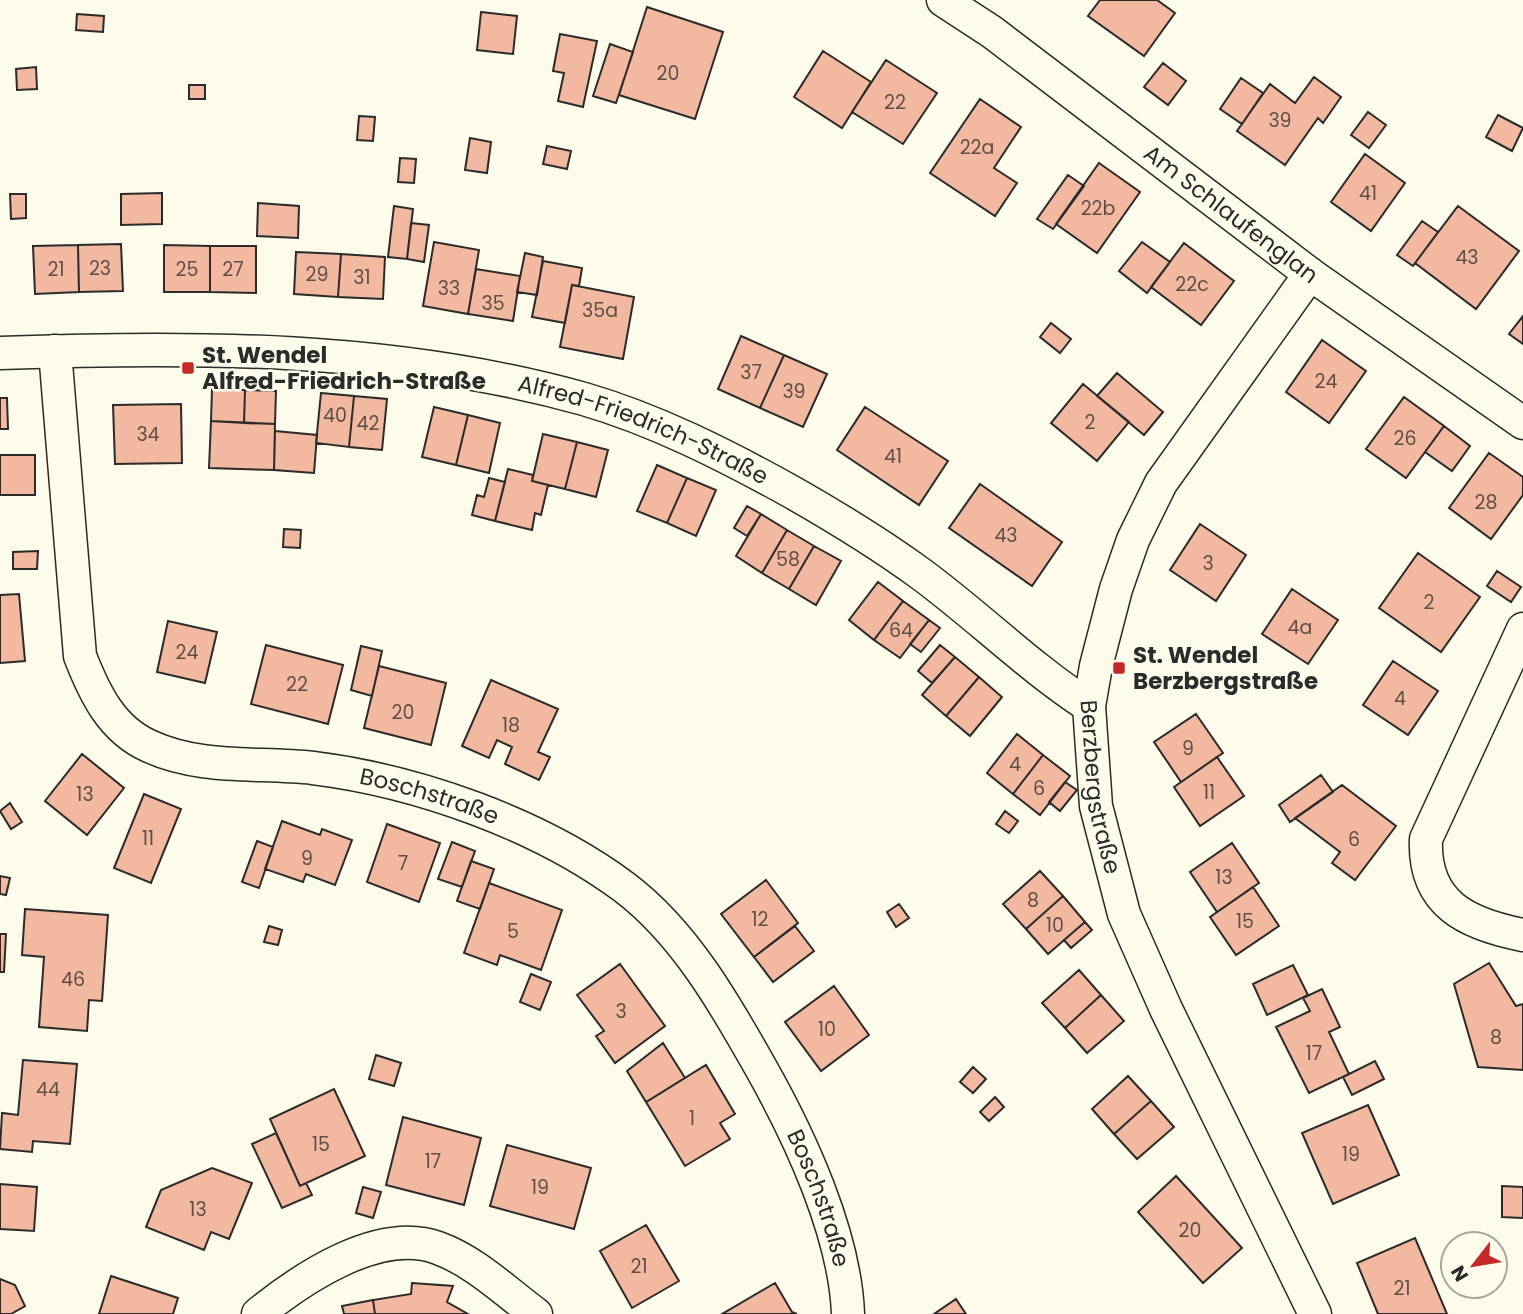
<svg xmlns="http://www.w3.org/2000/svg" width="1523" height="1314" font-family="Poppins,sans-serif">
<style>
.building{fill:#f2b8a0;stroke:#2b2b2b;stroke-width:2}
.lines{fill:none;stroke-linecap:round;stroke-linejoin:round}
.street-casing{stroke:#2b2b2b;stroke-width:35}
.street{stroke:#fdfbea;stroke-width:32}
.poi-dot{fill:#c62828;stroke:#fdfbea;stroke-width:2.5}
.labels{text-anchor:middle;dominant-baseline:central;stroke-width:5;stroke-linejoin:round;paint-order:stroke}
.number-label{font-size:19px;fill:#5d4e48}
.street-label{font-size:23px;fill:#2b2b2b;stroke:#fdfbea}
.poi-label{font-size:23px;font-weight:bold;fill:#2b2b2b;stroke:#fdfbea;text-anchor:start}
</style>
<rect width="100%" height="100%" fill="#fdfbea"/>
<path class="building" d="M1100 0H1157L1175 13 1144 56 1088 16Z
M647 7 723 32 695 119 619 95Z
M481 12 517 16 513 54 477 50Z
M77 14 104 16 103 32 76 30Z
M560 34 597 41 583 107 558 101 564 73 553 71Z
M610 44 633 52 616 103 593 96Z
M823 51 871 82 842 128 794 97Z
M886 60 937 93 903 144 852 112Z
M1163 63 1186 81 1168 105 1144 87Z
M36 67 37 89 17 90 16 69Z
M1314 77 1341 97 1323 123 1318 118 1285 165 1237 131 1270 84 1295 103Z
M1241 78 1263 93 1242 124 1220 109Z
M189 85H205V99H189Z
M980 99 1021 127 994 168 1017 183 995 216 930 173Z
M1368 112 1386 125 1369 148 1351 135Z
M1498 115 1523 128 1512 151 1486 137Z
M359 116 375 117 373 141 357 140Z
M470 138 491 142 487 173 465 170Z
M547 146 571 151 567 169 543 164Z
M1365 154 1405 183 1371 231 1331 202Z
M400 158 416 159 414 183 398 182Z
M1099 163 1140 192 1097 253 1056 224Z
M1068 175 1084 186 1053 229 1037 219Z
M162 193V224L121 225V194Z
M10 194H26V218L11 219Z
M258 203 299 206 298 238 257 236Z
M394 206 413 209 407 259 388 257Z
M1458 206 1519 251 1476 309 1415 263Z
M1422 221 1438 232 1413 266 1397 255Z
M411 223 429 225 424 262 407 259Z
M434 242 479 250 468 314 423 306Z
M1142 242 1170 262 1147 293 1119 271Z
M1184 243 1234 281 1201 325 1151 287Z
M121 244 123 291 79 292 78 245Z
M78 245 79 292 35 294 33 246Z
M164 245 210 246V292H164Z
M210 246H256V293L210 292Z
M296 252 341 254 338 297 294 294Z
M525 253 543 257 537 295 517 292Z
M341 254 385 257 383 299 338 297Z
M543 261 582 268 579 286 572 285 565 323 532 317Z
M476 269 520 276 513 321 468 314Z
M572 285 634 297 623 359 560 347Z
M1523 316V344L1509 334Z
M1051 323 1071 339 1060 353 1040 337Z
M741 336 784 355 760 408 718 389Z
M1322 340 1366 371 1329 423 1286 392Z
M784 355 827 374 803 427 760 408Z
M1117 373 1163 412 1144 435 1097 396Z
M1083 384 1129 422 1097 461 1051 423Z
M212 389 245 390 244 423 211 421Z
M245 390 276 391 275 424 244 423Z
M321 393 354 396 349 447 316 443Z
M354 396 387 399 382 450 349 447Z
M1404 397 1444 426 1406 478 1366 449Z
M0 398H7L8 429H0Z
M181 404 182 463 115 464 113 405Z
M434 407 468 415 456 465 422 457Z
M865 407 948 461 919 505 837 450Z
M468 415 500 423 489 473 456 465Z
M211 421 275 424 274 470 209 468Z
M1444 426 1470 446 1452 471 1425 452Z
M275 431 317 435 314 473 274 470Z
M543 434 577 442 565 489 532 481Z
M577 442 608 450 596 497 565 489Z
M1489 453 1523 477V495L1491 539 1449 508Z
M0 455H35V495H0Z
M657 465 687 478 667 523 637 511Z
M508 469 533 475 532 481 548 485 541 515 535 513 532 530 495 521Z
M489 478 505 482 495 521 472 515 477 495 484 497Z
M687 478 716 490 696 536 667 523Z
M980 484 1062 542 1032 586 949 528Z
M747 506 761 514 747 536 734 528Z
M761 514 787 530 762 573 736 556Z
M1200 524 1246 555 1216 601 1170 570Z
M284 529 301 530 300 548 283 547Z
M787 530 814 546 789 589 762 573Z
M814 546 841 561 816 605 789 589Z
M38 551 37 569H13V552Z
M1418 553 1480 597 1441 652 1379 608Z
M1497 571 1521 587 1511 602 1487 586Z
M878 582 903 601 874 640 849 620Z
M1292 589 1338 620 1308 664 1262 634Z
M19 594 25 661 0 663V595Z
M903 601 929 620 900 658 874 640Z
M929 620 940 628 921 652 910 644Z
M168 621 217 632 205 683 157 672Z
M266 645 343 665 328 724 251 704Z
M940 645 955 657 932 683 918 671Z
M361 646 382 651 372 696 351 690Z
M955 657 979 677 946 716 922 695Z
M1393 661 1438 691 1408 735 1363 705Z
M379 666 446 683 431 745 364 728Z
M979 677 1002 697 970 736 946 716Z
M491 680 558 709 538 752 550 757 539 780 505 764 512 747 497 740 489 758 462 746Z
M1196 714 1223 753 1181 782 1154 742Z
M1017 734 1043 755 1013 794 987 773Z
M82 754 124 788 87 835 45 801Z
M1043 755 1070 776 1040 815 1013 794Z
M1217 757 1244 796 1200 826 1174 787Z
M1321 775 1333 792 1290 822 1279 805Z
M1065 782 1077 790 1060 811 1049 802Z
M1342 785 1396 826 1355 880 1332 863 1340 852 1295 818Z
M144 794 181 809 151 883 114 868Z
M10 803 22 822 11 829 0 811Z
M1005 811 1018 821 1009 833 996 824Z
M282 821 320 835 322 829 352 840 335 885 306 874 303 882 265 869Z
M387 824 440 843 419 902 367 882Z
M257 841 273 847 259 888 242 882Z
M452 842 475 851 462 887 438 879Z
M1232 843 1259 883 1217 912 1190 872Z
M471 861 494 869 480 909 457 901Z
M1040 871 1063 896 1026 929 1003 904Z
M0 876 10 878 6 895 0 894Z
M766 880 798 923 754 957 721 914Z
M489 883 562 910 541 970 500 955 497 965 464 953Z
M1253 887 1279 926 1236 955 1210 917Z
M1063 896 1085 922 1048 954 1026 929Z
M899 904 909 918 896 927 887 912Z
M25 909 108 915 102 1001 89 1000 87 1031 39 1027 44 957 22 955Z
M1085 922 1092 930 1071 948 1064 940Z
M269 926 282 930 278 945 264 942Z
M795 926 814 951 773 982 754 957Z
M0 934H6L4 972H0Z
M1489 963 1516 1006 1523 1004V1070L1478 1067 1454 984Z
M620 964 665 1026 615 1063 596 1036 604 1031 577 995Z
M1293 965 1308 995 1267 1015 1253 984Z
M1079 970 1101 995 1065 1028 1042 1003Z
M531 974 551 982 540 1010 520 1002Z
M834 986 869 1035 821 1071 785 1022Z
M1322 989 1340 1027 1329 1032 1349 1074 1309 1093 1276 1027 1310 1011 1303 998Z
M1101 995 1124 1021 1087 1053 1065 1028Z
M663 1043 685 1078 646 1102 627 1071Z
M376 1055 401 1063 394 1086 369 1079Z
M23 1060 77 1064 70 1144 33 1141 32 1152 0 1149 2 1113 18 1115Z
M1375 1061 1384 1079 1352 1095 1343 1077Z
M706 1065 735 1114 720 1123 730 1139 685 1166 646 1102Z
M973 1067 986 1079 973 1093 960 1082Z
M1128 1076 1151 1101 1114 1134 1092 1109Z
M334 1089 365 1156 300 1186 270 1119Z
M995 1097 1004 1107 989 1121 980 1112Z
M1151 1101 1174 1127 1137 1159 1114 1134Z
M1368 1105 1399 1175 1333 1204 1302 1133Z
M403 1117 481 1138 464 1205 386 1185Z
M276 1133 300 1186 306 1183 312 1195 282 1208 252 1144Z
M507 1145 591 1168 574 1229 490 1206Z
M212 1168 252 1183 229 1239 211 1232 204 1250 146 1227 161 1190Z
M1176 1176 1242 1248 1203 1283 1138 1212Z
M0 1184 37 1187 34 1231 0 1229Z
M1502 1186 1523 1187V1218L1502 1217Z
M363 1187 381 1192 373 1218 356 1213Z
M646 1225 679 1281 632 1308 600 1251Z
M1415 1238 1447 1314H1378L1357 1263Z
M111 1276 178 1298 173 1314H99Z
M0 1279 15 1285 25 1306 11 1314H0Z
M412 1283 453 1286 447 1302 468 1314H375L373 1300 411 1294Z
M775 1283 792 1312 797 1314H722Z
M956 1299 966 1314H934Z
M373 1300 375 1314H344L342 1306Z"/>
<g class="lines">
<defs>
<g id="street">
<path id="s1" d="M943 0 992 32 1310 274 1523 423"/>
<path id="s2" d="M1310 274 1161 483 1133 540 1116 589 1096 666 1089 706 1096 806 1124 914 1166 1009 1315 1314"/>
<path id="s3" d="M55 351 80 656C94 692 111 729 149 746 201 770 258 762 313 768 418 781 539 824 624 887 684 932 725 1004 761 1068 800 1137 845 1234 848 1314"/>
<path id="s4" d="M0 353C194 346 395 346 584 399 656 420 725 455 790 491 834 516 880 544 921 574 978 616 1029 667 1089 706"/>
<path d="M1523 629 1426 839C1423 904 1467 924 1523 935"/>
<path d="M258 1314C301 1279 379 1226 438 1248 474 1261 505 1291 536 1314"/>
</g>
</defs>
<use href="#street" class="street-casing"/>
<use href="#street" class="street"/>
</g>
<g class="poi-dot">
<rect x="181" y="361" width="14" height="14" rx="3.5"/>
<rect x="1112" y="661" width="14" height="14" rx="3.5"/>
</g>
<g class="labels">
<g class="number-label">
<text x="668" y="73">20</text>
<text x="895" y="102">22</text>
<text x="1280" y="120">39</text>
<text x="977" y="147">22a</text>
<text x="1368" y="193">41</text>
<text x="1098" y="208">22b</text>
<text x="1467" y="257">43</text>
<text x="100" y="268">23</text>
<text x="56" y="269">21</text>
<text x="187" y="269">25</text>
<text x="233" y="269">27</text>
<text x="317" y="274">29</text>
<text x="362" y="277">31</text>
<text x="1192" y="284">22c</text>
<text x="449" y="288">33</text>
<text x="493" y="303">35</text>
<text x="600" y="310">35a</text>
<text x="751" y="372">37</text>
<text x="1326" y="381">24</text>
<text x="794" y="391">39</text>
<text x="335" y="415">40</text>
<text x="1090" y="422">2</text>
<text x="368" y="423">42</text>
<text x="148" y="434">34</text>
<text x="1405" y="438">26</text>
<text x="893" y="456">41</text>
<text x="1486" y="502">28</text>
<text x="1006" y="535">43</text>
<text x="788" y="559">58</text>
<text x="1208" y="563">3</text>
<text x="1429" y="602">2</text>
<text x="1300" y="627">4a</text>
<text x="901" y="630">64</text>
<text x="187" y="652">24</text>
<text x="297" y="684">22</text>
<text x="1400" y="698">4</text>
<text x="403" y="712">20</text>
<text x="511" y="725">18</text>
<text x="1188" y="748">9</text>
<text x="1015" y="764">4</text>
<text x="1039" y="788">6</text>
<text x="1209" y="792">11</text>
<text x="85" y="794">13</text>
<text x="148" y="838">11</text>
<text x="1354" y="839">6</text>
<text x="307" y="858">9</text>
<text x="403" y="863">7</text>
<text x="1224" y="877">13</text>
<text x="1033" y="900">8</text>
<text x="760" y="919">12</text>
<text x="1245" y="921">15</text>
<text x="1055" y="925">10</text>
<text x="513" y="931">5</text>
<text x="73" y="979">46</text>
<text x="621" y="1011">3</text>
<text x="827" y="1029">10</text>
<text x="1496" y="1037">8</text>
<text x="1314" y="1053">17</text>
<text x="48" y="1089">44</text>
<text x="692" y="1118">1</text>
<text x="321" y="1144">15</text>
<text x="1351" y="1154">19</text>
<text x="433" y="1161">17</text>
<text x="540" y="1187">19</text>
<text x="198" y="1209">13</text>
<text x="1190" y="1230">20</text>
<text x="639" y="1266">21</text>
<text x="1402" y="1288">21</text>
</g>
<g class="street-label">
<text stroke="none"><textPath href="#s1" startOffset="359">Am Schlaufenglan</textPath></text>
<text stroke="none"><textPath href="#s4" startOffset="654">Alfred-Friedrich-Straße</textPath></text>
<text stroke="none"><textPath href="#s2" startOffset="574">Berzbergstraße</textPath></text>
<text stroke="none"><textPath href="#s3" startOffset="709">Boschstraße</textPath></text>
<text stroke="none"><textPath href="#s3" startOffset="1297">Boschstraße</textPath></text>
</g>
<g class="poi-label">
<text x="202" y="355">St. Wendel<tspan x="202" dy="26">Alfred-Friedrich-Straße</tspan></text>
<text x="1133" y="655">St. Wendel<tspan x="1133" dy="26">Berzbergstraße</tspan></text>
</g>
</g>
<g transform="translate(1474 1265) rotate(239)"><circle r="33" fill="#fdfbea" stroke="#a9a89e" stroke-width="2"/>
<path d="M0-5L12 26L0 18L-12 26Z" fill="#c62828"/>
<text y="-10" font-size="19" font-weight="bold" text-anchor="middle" fill="#2b2b2b">N</text>
</g>
</svg>
